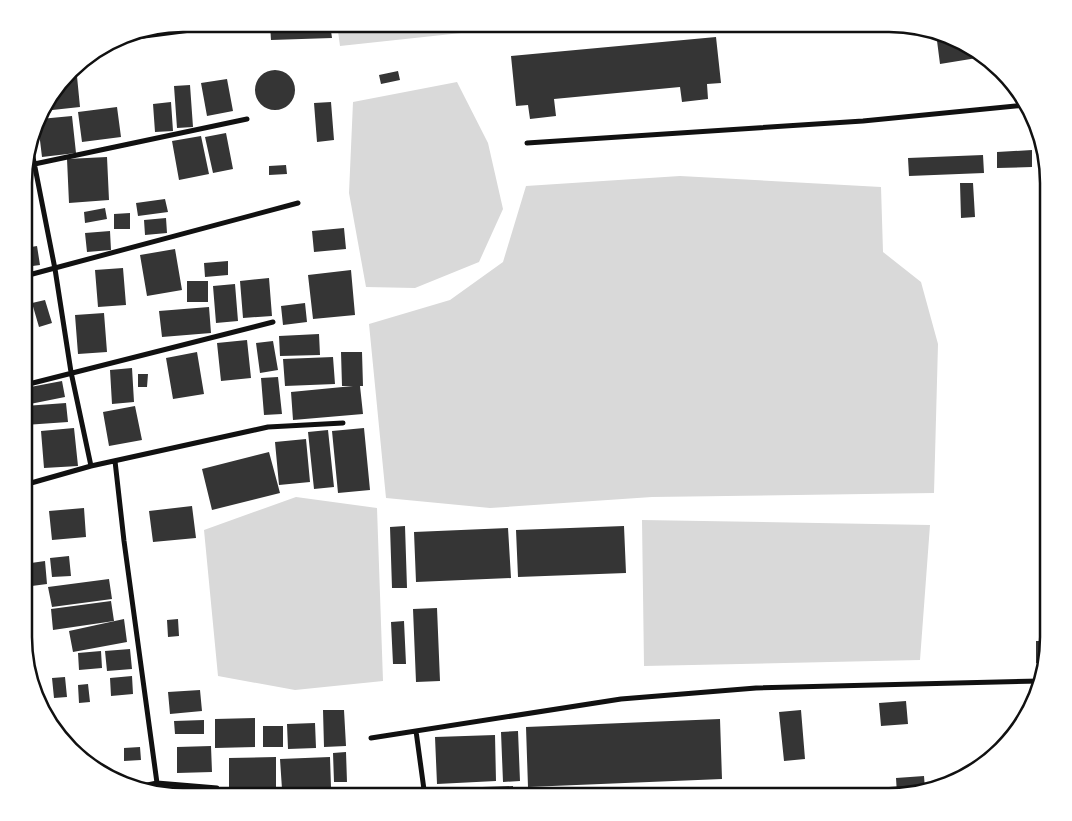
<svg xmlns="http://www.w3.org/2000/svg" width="1072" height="821" font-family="'PT Sans Narrow',sans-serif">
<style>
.water{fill:#d9d9d9}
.building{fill:#353535}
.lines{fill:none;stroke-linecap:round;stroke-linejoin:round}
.minor{stroke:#111;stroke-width:5}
.rim{fill:none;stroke:#111;stroke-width:2.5}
</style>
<rect width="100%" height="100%" fill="#fff"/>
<path class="water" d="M337 24H546L340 46Z
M457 82 488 143 503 209 479 262 415 288 366 287 349 193 353 102Z
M680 176 881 187 883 252 921 282 938 344 934 493 652 497 490 508 386 498 369 324 450 300 503 262 526 186Z
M296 497 377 508 383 681 295 690 218 676 204 530Z
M642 520 930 525 920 660 644 666Z
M144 790 214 794V797H174Z"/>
<path class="building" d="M270 24H330L332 38 271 40Z
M936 33 949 36 983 57 940 64Z
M716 37 721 83 707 84 708 99 682 102 680 87 554 99 556 116 530 119 528 105 516 106 511 56Z
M76 66 80 107 43 111 45 104Z
M255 90a20 20 0 1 1 40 0a20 20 0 1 1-40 0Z
M398 71 400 80 381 84 379 75Z
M227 79 233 111 207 116 201 83Z
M190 85 193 127 177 128 174 86Z
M171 102 173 131 155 132 153 104Z
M331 102 334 140 317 142 314 103Z
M117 107 121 137 82 142 78 112Z
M72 116 76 153 42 157 38 124 40 119Z
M226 133 233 169 213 173 205 137Z
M201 136 209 174 179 180 172 141Z
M1032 150V167L997 168V152Z
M1038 150H1041L1044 164H1039Z
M983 155 984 173 909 176 908 158Z
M107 157 109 200 69 203 67 159Z
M286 165 287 174 269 175V166Z
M25 182 31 226H25Z
M960 183H973L975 217 961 218Z
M165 199 168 212 138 216 136 203Z
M105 208 107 219 85 223 84 212Z
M130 213V229H114V214Z
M166 218 167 233 145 235 144 220Z
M344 228 346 249 314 252 312 231Z
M110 231 111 250 87 252 85 233Z
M37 246 40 265 25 267V248Z
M175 249 182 290 147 296 140 255Z
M228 261V275L205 277 204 263Z
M123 268 126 305 98 307 95 270Z
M351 270 355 315 313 319 308 275Z
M269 278 272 316 243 318 240 281Z
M187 281H208V302H187Z
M235 284 238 321 216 323 213 286Z
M45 300 52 323 39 327 32 303Z
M305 303 307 322 283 325 281 306Z
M209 307 211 333 162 337 159 311Z
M104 313 107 352 78 354 75 315Z
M319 334 320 355 280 356 279 336Z
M247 340 251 378 221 381 217 343Z
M273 341 278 370 260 373 256 343Z
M197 352 204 394 173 399 166 358Z
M341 352H362L363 386H360L363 414 293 420 291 392 353 386H342Z
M333 357 335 384 285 386 283 359Z
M132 368 134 402 112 404 110 370Z
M138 374H148L147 387H138Z
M278 377 282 414 264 415 261 378Z
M62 381 65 397 25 405V388Z
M66 403 68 422 25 425V406Z
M135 406 142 440 109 446 103 412Z
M74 428 78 466 44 468 41 431Z
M364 428 370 490 338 493 332 431Z
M328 430 334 487 314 489 308 432Z
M306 439 310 482 279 485 275 442Z
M269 452 280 493 212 510 202 469Z
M24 491H28L30 513 24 514Z
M192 506 196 538 153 542 149 511Z
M84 508 86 537 52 540 49 511Z
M405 526 407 588H392L390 527Z
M624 526 626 573 518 577 516 530Z
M508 528 511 578 416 582 414 532Z
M69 556 71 576 52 577 50 558Z
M45 561 47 584 24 587V564Z
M109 579 112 599 52 607 48 587Z
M111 601 114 621 53 630 51 609Z
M437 608 440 681 416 682 413 609Z
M124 619 127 642 73 652 69 631Z
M178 619 179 636 168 637 167 620Z
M404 621 406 664H393L391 622Z
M1036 641H1048L1044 663H1036Z
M130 649 132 669 107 671 105 651Z
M101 651 102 668 79 670 78 653Z
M132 676 133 694 111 696 110 678Z
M65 677 67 697 54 698 52 678Z
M88 684 90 702 79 703 78 685Z
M200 690 202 711 170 714 168 692Z
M906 701 908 724 881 726 879 703Z
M323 710H344L346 746 324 747Z
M801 710 805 759 784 761 779 712Z
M255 718V747L215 748V719Z
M720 719 722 779 528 787 526 727Z
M204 720V734H175L174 721Z
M315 723 316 748 288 749 287 724Z
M263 726H283V747H263Z
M518 731 520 781 503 782 501 732Z
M495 735 496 781 437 784 435 737Z
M211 746 212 772 177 773V747Z
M140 747 141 760 124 761V748Z
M346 752 347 782H334L333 753Z
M276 757V792L229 793V758Z
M330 757 331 787 282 789 280 759Z
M924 776 925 789 897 794 896 778Z
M513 786V797H483L482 787Z
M474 788 475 797H441V790Z
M346 791V797H336V792Z"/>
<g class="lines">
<path class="minor" d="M121 39 237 24
M527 143 863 121 1026 105
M25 166 247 119
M25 276 298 203
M25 385 273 322
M115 461 124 541 157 783 217 788 220 797
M91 466 268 427 343 423
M24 485 91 466 71 372 55 269 31 147
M416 731 425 797
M371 738 621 699 756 688 1040 681
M133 788 157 783"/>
</g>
<path d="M0 0H1072V821H0ZM183 32H889A151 151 0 0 1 1040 183V637A151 151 0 0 1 889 788H183A151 151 0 0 1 32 637V183A151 151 0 0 1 183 32Z" fill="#fff" fill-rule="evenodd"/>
<path class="rim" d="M183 32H889A151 151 0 0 1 1040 183V637A151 151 0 0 1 889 788H183A151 151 0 0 1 32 637V183A151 151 0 0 1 183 32Z"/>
</svg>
